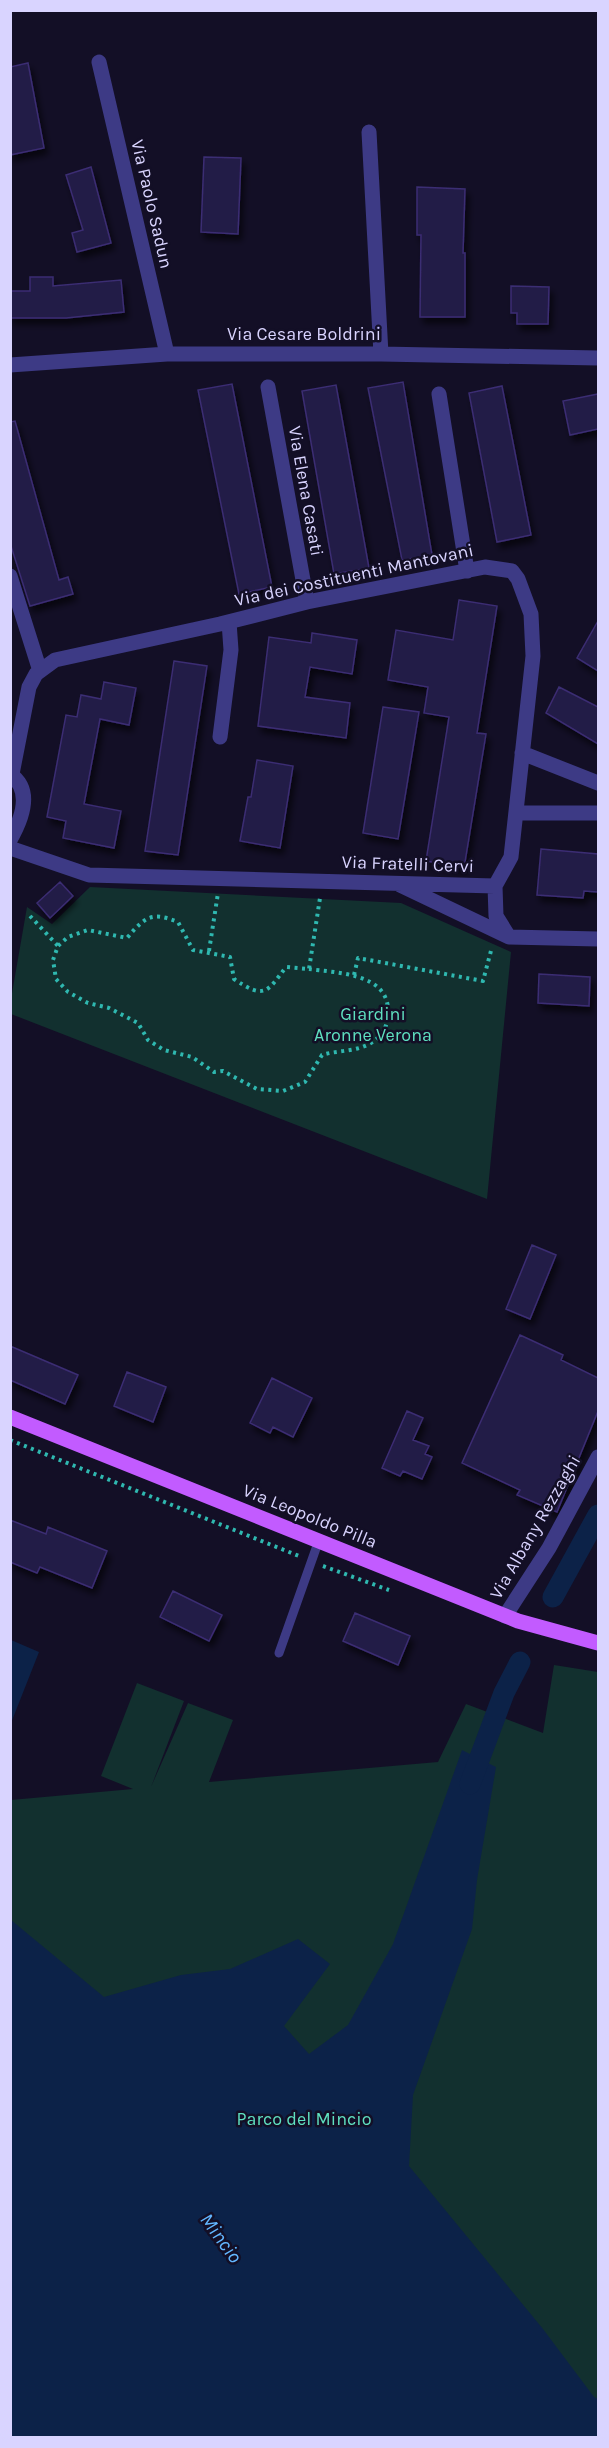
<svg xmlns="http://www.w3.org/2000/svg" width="609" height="2448" font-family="Karla,sans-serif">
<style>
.green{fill:#12302f}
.water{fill:#0c2248}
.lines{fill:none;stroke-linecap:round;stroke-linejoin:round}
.canal{stroke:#0c2248;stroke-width:21}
.building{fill:#241b47;stroke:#3b2d73;stroke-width:1.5;filter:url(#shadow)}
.path{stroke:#2fb8b0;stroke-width:4;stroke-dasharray:3 4.5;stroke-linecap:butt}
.lane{stroke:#3d3a85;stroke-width:9}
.street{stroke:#3d3a85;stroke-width:15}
.primary{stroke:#c25bff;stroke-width:15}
.labels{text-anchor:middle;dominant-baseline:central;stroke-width:5;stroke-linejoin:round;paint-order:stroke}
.street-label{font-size:18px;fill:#d9d4ff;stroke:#130f26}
.park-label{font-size:18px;fill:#5fe0c0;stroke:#130f26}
.water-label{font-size:20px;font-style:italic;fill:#62b6ff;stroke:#130f26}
</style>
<defs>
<filter id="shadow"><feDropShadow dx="3.5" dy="6" stdDeviation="3" flood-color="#0009"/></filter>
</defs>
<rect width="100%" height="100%" fill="#130f26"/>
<path class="green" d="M90 887 401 903 511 952 487 1199 11 1014V999L27 907 52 924Z
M554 1665 598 1672V2437L11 2438V1800L133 1789 101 1776 137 1683 184 1701 151 1787 188 1703 233 1720 209 1782 438 1762 466 1704 543 1733Z"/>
<path class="water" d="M11 1640 39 1652 11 1723H10Z
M462 1750 496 1767 477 1880 472 1929 413 2095 409 2166 543 2329 594 2397 598 2399V2437H11V1920L104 1997 181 1975 230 1969 298 1939 330 1964 284 2026 309 2054 348 2025 393 1944Z"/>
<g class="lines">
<path class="canal" d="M553 1597 598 1515
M470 1784 504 1693 520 1662"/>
</g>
<path class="building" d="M28 63 44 148 10 155V67Z
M204 157 241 158 238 234 201 232Z
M91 167 111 243 77 252 72 233 83 230 66 175Z
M417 187 465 189 463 253H465V317H420L421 235H417Z
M30 277H53V286L121 280 124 312 66 318H10V291H30Z
M511 286 549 287 548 324H517V313H511Z
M403 382 432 555 402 560 368 388Z
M232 384 272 587 239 594 198 390Z
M336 385 369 568 334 574 302 391Z
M502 386 531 535 497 542 469 393Z
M598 394V429L570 435 563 401Z
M15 421 59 580 68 577 73 594 30 606 10 543V422Z
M459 600 497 606 477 733 486 734 464 868 426 861 449 717 424 713 428 687 388 680 396 630 453 640Z
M598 621V671L577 658Z
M312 633 357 640 352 674 310 667 305 697 350 703 346 738 258 726 269 637 311 643Z
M174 661 207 666 178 855 145 851Z
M104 682 136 688 129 725 100 719 84 804 121 811 114 848 63 838 66 821 47 817 66 715 77 717 81 695 101 699Z
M559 687 598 707V744L546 713Z
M383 707 419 712 398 839 363 833Z
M257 760 293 766 280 848 240 841 248 797H251Z
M541 849 598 854V892L584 891 583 898 537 895Z
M60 882 73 896 50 918 37 903Z
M539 974 590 977 589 1006 538 1003Z
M532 1245 556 1255 530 1319 506 1309Z
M520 1335 563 1355 561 1360 598 1378V1411L557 1512 517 1495 520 1490 462 1463Z
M10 1346 78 1375 65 1404 10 1380Z
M127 1372 166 1387 153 1422 114 1406Z
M272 1378 312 1398 293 1437 273 1427 270 1433 250 1423Z
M407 1411 423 1418 413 1440 429 1446 425 1454 432 1457 422 1479 403 1471 400 1476 382 1468Z
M10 1520 46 1534 48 1527 107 1551 92 1588 40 1567 37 1573 10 1562Z
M173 1591 222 1615 209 1641 160 1617Z
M355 1613 410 1636 398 1665 343 1641Z"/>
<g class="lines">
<path class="path" d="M30 916 58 946
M209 951 218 893
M309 969C337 973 390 973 388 1013 388 1026 382 1036 371 1043 356 1052 338 1050 322 1055L305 1082 283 1091 257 1089 223 1071 214 1072 192 1057 164 1050 148 1040 138 1023 109 1008 88 1003 68 992 56 979 53 960 58 946 68 937 88 930 127 938C145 917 151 911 178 922L193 950 230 957 234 979C265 1000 267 992 286 967L309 969 320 898
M354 975 358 958 483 981 492 947
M10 1440 299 1556
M323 1566 389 1590"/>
<path class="lane" d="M279 1653 319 1540"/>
<path class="street" d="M99 62 167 354
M369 132 381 354
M10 365 167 354H381L598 358
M268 387 307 602
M439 394 467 571
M10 576 40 671
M220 737 231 650 229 622
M522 753 598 783
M10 774C33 790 22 819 10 840
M516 813H598
M10 848 89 875 495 886 511 857 533 656 531 614 518 579 512 571 485 567 307 602 220 624 55 660 36 674 29 687 12 774
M400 885 509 937 598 939
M495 886 496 916 509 937
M505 1616 549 1548 598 1457"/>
<path class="primary" d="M10 1417 518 1621 598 1643"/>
</g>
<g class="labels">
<g class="street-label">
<text transform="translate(152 204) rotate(77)">Via Paolo Sadun</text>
<text x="304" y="334">Via Cesare Boldrini</text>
<text transform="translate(306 491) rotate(80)">Via Elena Casati</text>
<text transform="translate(354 575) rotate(-12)">Via dei Costituenti Mantovani</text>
<text transform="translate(408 864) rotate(2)">Via Fratelli Cervi</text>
<text transform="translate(310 1516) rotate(22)">Via Leopoldo Pilla</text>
<text transform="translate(535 1527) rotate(-60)">Via Albany Rezzaghi</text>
</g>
<g class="park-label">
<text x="373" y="1014">Giardini<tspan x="373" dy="21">Aronne Verona</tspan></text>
<text x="304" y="2119">Parco del Mincio</text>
</g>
<g class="water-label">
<text transform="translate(221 2238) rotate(54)">Mincio</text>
</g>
</g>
<rect width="609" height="2448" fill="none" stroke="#d9d4ff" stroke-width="24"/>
</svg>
